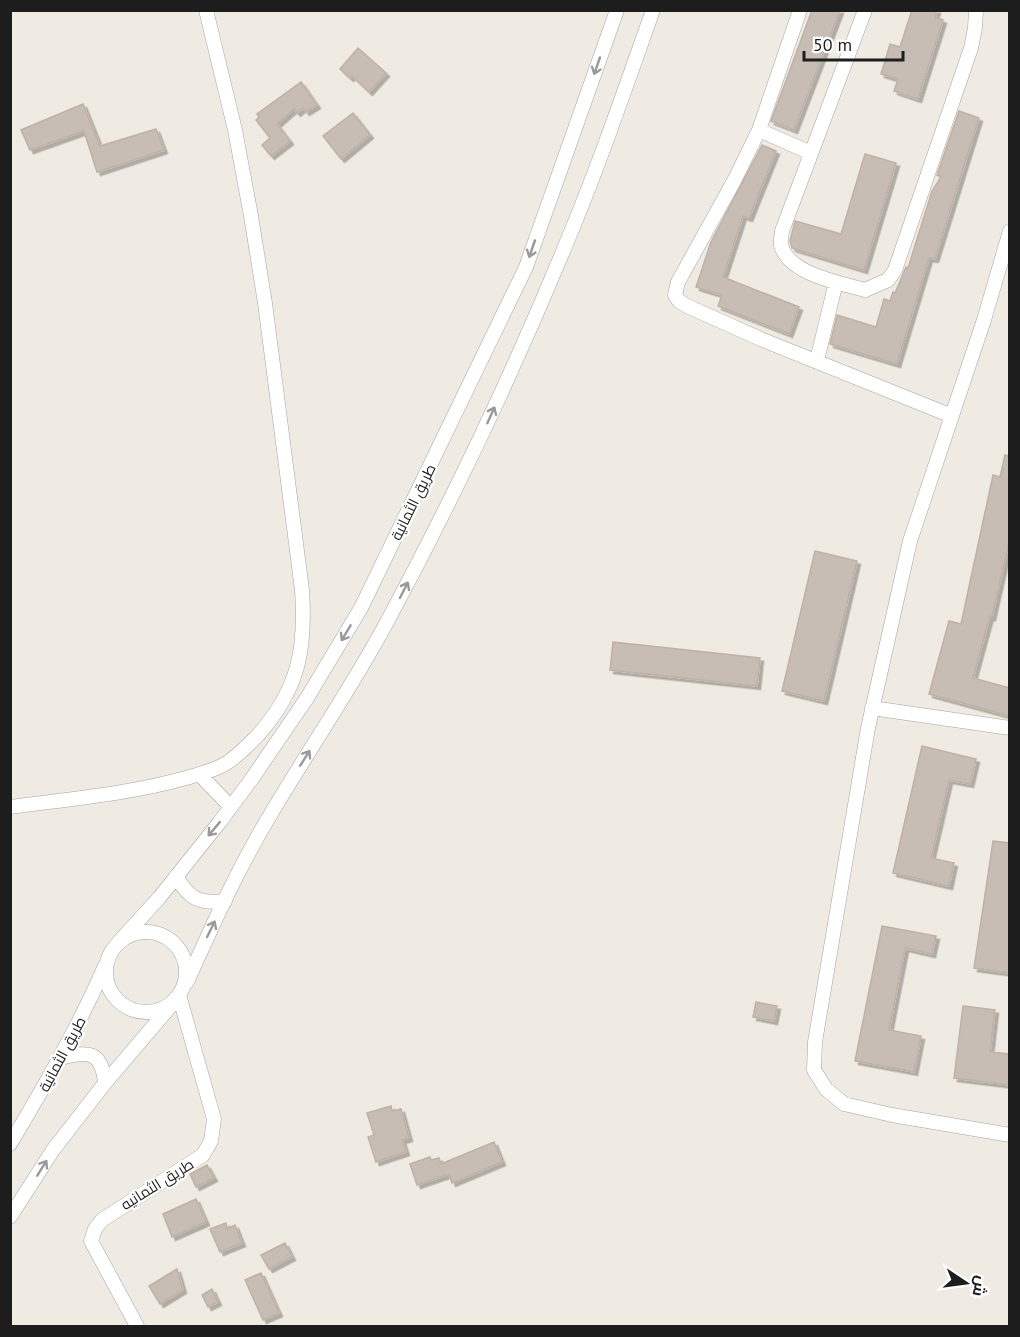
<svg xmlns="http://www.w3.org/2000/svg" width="1020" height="1337" font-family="'PT Sans',Cairo,sans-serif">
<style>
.building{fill:#c7bdb5;stroke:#c1b1a3;stroke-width:1.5;filter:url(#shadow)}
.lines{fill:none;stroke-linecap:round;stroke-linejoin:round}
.minor-casing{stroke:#a4a4a4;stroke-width:15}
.minor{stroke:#fff;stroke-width:14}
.oneway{stroke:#999}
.labels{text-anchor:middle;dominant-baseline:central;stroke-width:4.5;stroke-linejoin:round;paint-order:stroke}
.street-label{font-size:15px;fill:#1d1d1d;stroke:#fff}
</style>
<defs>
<filter id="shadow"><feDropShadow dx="3.5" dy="3.5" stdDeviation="0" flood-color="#0004"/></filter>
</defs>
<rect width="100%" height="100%" fill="#efebe2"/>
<path class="building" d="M812 10H840L794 130 771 121Z
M912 10H937L935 17 943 20 918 99 894 91 898 79 881 74 890 44 900 47Z
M358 48 386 73 369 92 352 76 350 78 340 69Z
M301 82 317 105 306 112 303 108 297 113 294 109 277 124 290 141 271 156 262 145 270 138 256 120 259 117 257 114Z
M83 104 100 146 156 129 164 150 97 172 84 131 30 150 21 130Z
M959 111 979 118 935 259 929 258 897 364 830 344 837 315 876 327 884 299 890 301 893 292 895 293 906 267 908 268 932 191 941 177 937 175Z
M353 113 370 135 341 159 323 136Z
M762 145 776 151 749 218 743 216 723 277 799 307 789 334 718 306 722 295 696 287 711 242Z
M865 154 896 163 864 270 792 248 790 241 795 221 841 234Z
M1005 455 1010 456V538L992 617 990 616 973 678 1010 688V716L929 694 949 621 961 624 993 475 1000 477Z
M815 551 857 561 824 701 782 691Z
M613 642 760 658 757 686 610 670Z
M922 746 976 759 970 784 949 780 931 858 954 863 949 886 893 873Z
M993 841 1010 843V973L974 968Z
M882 926 936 936 932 954 905 948 889 1030 921 1036 914 1072 855 1061Z
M756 1002 777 1006 774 1021 753 1017Z
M963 1006 995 1010 990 1052 1010 1054V1085L954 1078Z
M391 1106 392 1111 401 1109 409 1138 402 1140 406 1152 376 1162 368 1137 374 1135 367 1113Z
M494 1142 502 1162 452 1183 449 1174 417 1185 410 1164 430 1157 431 1160 439 1158 441 1164Z
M207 1165 214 1178 196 1187 190 1174Z
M196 1199 206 1222 172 1237 163 1214Z
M226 1223 227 1229 235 1225 242 1243 220 1252 210 1229Z
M285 1243 292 1257 269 1269 261 1255Z
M177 1269 183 1290 160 1304 149 1286Z
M261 1273 279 1313 263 1320 245 1280Z
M212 1289 218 1302 208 1307 202 1295Z"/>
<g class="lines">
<defs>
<path id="minor" d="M800 10 759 130 734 181 678 282 675 295 679 301 687 306 763 340 952 416
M865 10 782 231C782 235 780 241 781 245 788 274 840 283 865 290L888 280 895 270 971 48 975 28 976 10
M759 130 811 153
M1010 231 984 320 910 541 868 728 815 1042 814 1070 826 1089 844 1104 892 1115 1010 1135
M817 360 836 282
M872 708 1010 728
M199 774 231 807
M10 807C69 799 129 794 186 778 199 774 213 771 225 764 237 757 249 744 259 734 299 688 306 649 302 590L265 303 251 216 235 130 206 10
M176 876C189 899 199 904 225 901
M106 972a40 40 0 1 1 80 0a40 40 0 1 1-80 0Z
M118 943 159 898 219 823 251 780 307 698 361 608 526 267 617 10
M187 982C213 924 239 866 272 812 310 748 352 687 387 622 453 499 513 373 566 244 598 168 625 89 653 10
M61 1058C89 1050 102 1052 105 1083
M10 1144C45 1086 78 1028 105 966
M10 1217 53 1150 105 1083 174 1002
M137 1326 91 1241 95 1229 102 1220 203 1155 211 1141 214 1119 179 995"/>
</defs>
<use href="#minor" class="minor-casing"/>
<use href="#minor" class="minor"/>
</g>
<defs><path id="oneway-shaft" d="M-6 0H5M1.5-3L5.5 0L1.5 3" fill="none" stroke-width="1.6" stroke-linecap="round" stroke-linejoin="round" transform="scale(1.5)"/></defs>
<g class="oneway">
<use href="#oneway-shaft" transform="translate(597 66) rotate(109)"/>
<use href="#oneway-shaft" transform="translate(532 249) rotate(109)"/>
<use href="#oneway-shaft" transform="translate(491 415) rotate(-66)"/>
<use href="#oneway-shaft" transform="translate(404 590) rotate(-63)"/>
<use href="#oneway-shaft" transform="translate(346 633) rotate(121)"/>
<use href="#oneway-shaft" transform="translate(305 758) rotate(-58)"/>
<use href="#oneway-shaft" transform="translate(214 829) rotate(130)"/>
<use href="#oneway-shaft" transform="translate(211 929) rotate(-64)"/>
<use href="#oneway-shaft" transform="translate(42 1168) rotate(-58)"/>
</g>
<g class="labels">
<g class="street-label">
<text transform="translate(413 502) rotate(-64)">طريق الثمانية</text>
<text transform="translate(62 1054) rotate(-62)">طريق الثمانية</text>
<text transform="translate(157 1184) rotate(-32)">طريق الثمانيه</text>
</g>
</g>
<rect width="1020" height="1337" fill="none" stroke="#1d1d1d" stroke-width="24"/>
<g transform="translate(966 1283) rotate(103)" stroke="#ffffff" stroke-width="4.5" paint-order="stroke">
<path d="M0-4.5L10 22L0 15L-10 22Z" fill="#1d1d1d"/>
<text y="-9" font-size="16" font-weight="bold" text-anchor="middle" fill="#1d1d1d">ش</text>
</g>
<path d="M804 51v9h99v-9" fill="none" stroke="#1d1d1d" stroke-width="3"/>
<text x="813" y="51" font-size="18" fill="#1d1d1d" stroke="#ffffff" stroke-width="4.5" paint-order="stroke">50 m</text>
</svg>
